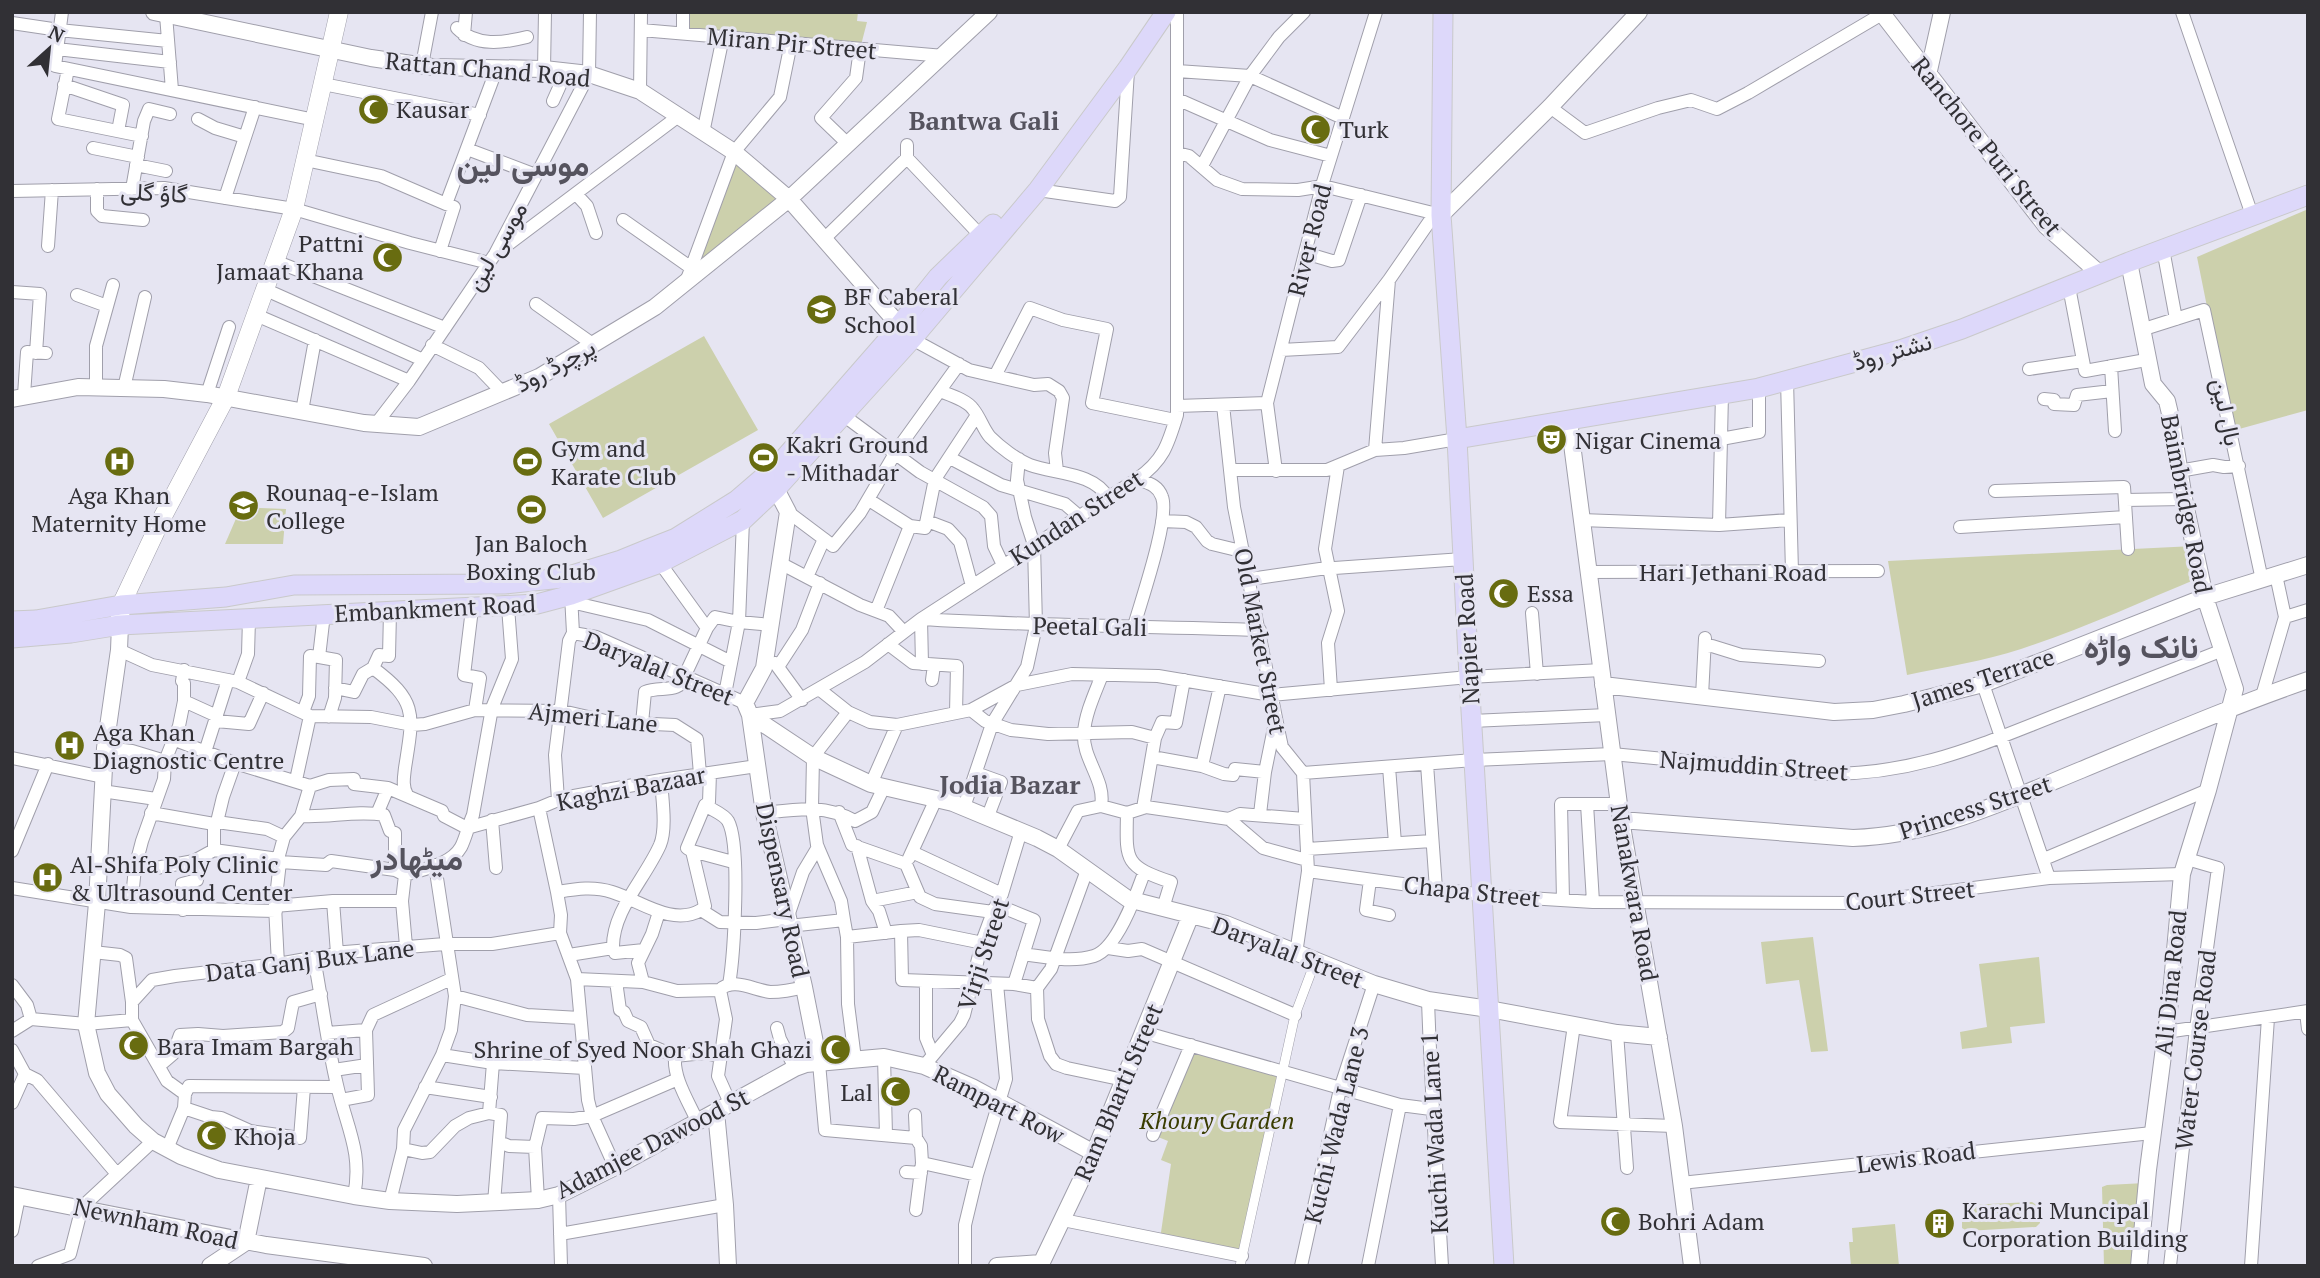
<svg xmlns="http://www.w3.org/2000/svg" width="2320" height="1278" font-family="'PT Serif',Vazirmatn,serif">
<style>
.green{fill:#ccd0ac}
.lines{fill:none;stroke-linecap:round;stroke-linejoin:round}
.pedestrian-casing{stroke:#a09fab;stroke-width:10}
.minor-casing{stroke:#a09fab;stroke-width:14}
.tertiary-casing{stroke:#a09fab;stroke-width:18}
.secondary-casing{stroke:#a09fab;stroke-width:19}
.primary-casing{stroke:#c9c9ca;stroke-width:21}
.pedestrian{stroke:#fff;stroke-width:9}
.minor{stroke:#fff;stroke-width:12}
.tertiary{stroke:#fff;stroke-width:16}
.secondary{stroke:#fff;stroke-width:18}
.primary{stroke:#ddd8fa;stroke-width:19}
.labels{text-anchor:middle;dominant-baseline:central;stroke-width:6;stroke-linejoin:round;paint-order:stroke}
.street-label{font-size:24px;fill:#313035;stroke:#e6e5f2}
.poi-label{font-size:24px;fill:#313035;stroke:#e6e5f2;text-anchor:start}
.park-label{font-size:24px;font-style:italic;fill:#3a3d00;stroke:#e6e5f2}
.neighbourhood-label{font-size:26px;font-weight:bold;fill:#55535e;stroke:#e6e5f2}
.district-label{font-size:32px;font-weight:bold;fill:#55535e;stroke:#e6e5f2}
</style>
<rect width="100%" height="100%" fill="#e6e5f2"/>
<path class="green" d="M684 12H858L857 21 867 22 860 49 683 33Z
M736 163 789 199 686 282Z
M2306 210 2308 410 2232 431 2197 257Z
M704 336 758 430 603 518 549 424Z
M238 507 286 509 283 544H225L238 514 235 512Z
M2194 546 2201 577C2141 602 2082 629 2021 649 1984 661 1945 667 1907 675L1888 561Z
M1813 937 1828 1051 1811 1052 1799 980 1766 984 1761 942Z
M2039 957 2045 1023 2010 1027 2012 1043 1962 1049 1960 1032 1987 1027 1979 964Z
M1191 1045 1283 1071 1242 1256 1160 1239 1171 1164 1161 1160 1168 1141 1153 1135Z
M2145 1183 2136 1266H2104L2102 1187 2107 1185Z
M2032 1202 2038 1206 2040 1223 2036 1227 1967 1231 1962 1228V1209L1967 1205Z
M1895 1224 1899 1266H1851L1849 1242H1853L1852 1228Z"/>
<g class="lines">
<defs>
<path id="pedestrian" d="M1240 1266 1295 1015 1315 962"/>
<path id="minor" d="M62 12 55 66 315 120
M2182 12 2252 215
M166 15 172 90
M12 23 59 30 168 41
M457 28C476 47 503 43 527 37
M641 30 944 56
M683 33V12
M464 35 466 12
M57 49 170 62
M422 65 432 12
M68 69 58 119 142 136
M544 69 545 12
M1177 71 1250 76 1343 118
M323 84 480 115
M64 85 123 105 118 131
M640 91 641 12
M1177 99 1270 140 1331 156
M553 101 566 72
M1550 107 1585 133 1658 108 1691 100 1717 109 1748 93 1882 14
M198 119 215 128 245 137
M703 133 723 37
M848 144 821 118 856 78 860 49
M907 145V158L982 237
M93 148 138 157
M467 149 536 175
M1177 153 1189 156 1217 180 1242 189 1298 190 1323 186 1441 215
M305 160 381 176 446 204 497 68
M136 165 166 171
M1202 166 1250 76 1279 37 1304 12
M97 189V211L102 216 143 220
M132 189 144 121 149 109 170 114
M1038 190 1115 201 1120 197 1128 71
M12 191 164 188 294 209 410 243 489 263
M576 194 587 206 596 233
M225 198 255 107
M623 220 690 267
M825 238 907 158
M48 246 52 190
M2163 249 2176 319
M440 251 454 207 446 204
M498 252 680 115
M1305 253 1332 261 1339 260 1361 195
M275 261 445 328
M686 282 734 152 780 97 791 43
M2069 287 2085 371 2146 360
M264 289 423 360
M12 292 40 294 36 353
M77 295 107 306
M536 304 594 345
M256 315 409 381
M2141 330 2204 310 2262 580
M912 339 969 370 1034 385 1048 384 1059 391 1063 398 1055 453 1057 471
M432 345 479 368 503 393
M1281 350 1338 347 1389 280 1429 222 1441 215
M2111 366 2115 431
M2029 369 2083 361
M995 376 1030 308 1063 320 1107 329 1092 403 1175 420
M1787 380 1792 572
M96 386V346L113 285
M124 388 145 297
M940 391C950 395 967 400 973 409 980 417 983 429 990 437 1000 447 1017 460 1030 465 1054 474 1094 472 1108 498
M207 394 229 327
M24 395 27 352 46 353
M2044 399 2054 400V404L2074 405 2077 395 2112 391
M1223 405 1234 507 1279 733 1282 747 1303 773 1308 871 1296 954
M1177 406 1267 403
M302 411 315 340
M843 415 920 472 983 507 991 516 994 546 1003 565
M376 424 409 381 495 254 589 74 590 12
M1721 439 1759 432V388
M1375 450 1389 280
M950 458 1001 485 1065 504 1079 516
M1232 470H1327L1375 450 1404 448 1457 439
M1276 471 1267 403 1323 182 1376 12
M2179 471 2213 465 2224 467 2239 466
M1995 491 2124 487 2128 549
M869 500 910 526
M2125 500 2184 499
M788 512 824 539 807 577
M1581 520 1719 525 1789 520
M927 521 948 529 960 542 972 586
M1162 521 1186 522 1196 527 1207 541 1212 544 1245 552
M1719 525 1722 394
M1960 527 2126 517
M824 539 833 546 860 513 897 450 959 364
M660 563 707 628 685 675
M780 563 860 605 889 616 904 632
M1588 572 1878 571
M1250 579 1320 569 1463 559
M571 602 648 620 731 662
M472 609 464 675 480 678 475 710
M876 611 910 526 925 528 935 479 977 415
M1532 613 1537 674
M2285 617 2308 610
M1134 626C1141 601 1170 518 1162 497 1158 485 1148 483 1137 479
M707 628 715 617 739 622 743 520
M573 633 596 637 745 703
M888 644 913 663 957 666 956 713
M1705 647 1712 646 1741 655 1819 661
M119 650 152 665 238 682 310 716 371 717 412 725 425 724 475 710 562 711 610 722 675 725 697 739 700 774
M319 657 336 660 335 698 329 717
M775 663 802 700
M922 664 921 619C1034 626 1147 626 1260 630
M778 667 802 630 820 583
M373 668C419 702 413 716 405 768 404 777 402 786 407 795
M932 680 934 665
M238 682 248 654 249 619
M1983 684 2049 878
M335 688 354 692 363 674 373 668 379 655 389 656 390 612
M819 689 848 712 870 722 897 725 971 710 1017 685 1072 674 1158 676 1271 695 1469 677 1602 670
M1331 690 1328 643 1338 611 1325 549 1338 466
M725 694 739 622 771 625
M1702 696 1705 638
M2262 696 2285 617 2276 575
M184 701 217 716
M971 710 985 721 1011 730 1048 734 1132 732 1155 738
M303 712 309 696 310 656 319 657 324 614
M848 712 813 757 812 808 817 845 841 901 844 920 847 937 848 1004 855 1059
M750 715 780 711 865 662 921 619 1137 479C1163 461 1168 445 1177 415V12
M216 721 249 724 263 693
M1472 721 1607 715
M642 723 645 692C660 685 679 695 686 676
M175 740 235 763 310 786 329 780 354 779V784L388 788 442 811 444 816 467 828 539 808 563 798 661 780 757 766
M105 748 132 751 165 761
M205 752 228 680
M1152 757 1202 766 1224 774 1233 775 1235 769 1265 772
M12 758 103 777
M1427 764 1436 889
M1202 766 1220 686
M1389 767 1395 843
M976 773 1001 782 988 816
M1303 773 1474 760 1612 754 1822 774C1915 775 1975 747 2059 714 2114 693 2168 671 2223 650
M296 780 310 716
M871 784 897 725
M102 791 156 799
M558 800 555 755 569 641 573 633 571 595
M1587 804 1593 902
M705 805C712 810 724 814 728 821 741 844 734 955 729 985
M1101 806C1106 780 1082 759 1084 733 1085 714 1095 693 1102 675
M964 807 992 724 1027 667 1036 626 1034 545 1025 517 1017 480 1019 459
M539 808 557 892 561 915 560 933 577 979 588 1100 592 1116 615 1167
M1143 808 1155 738 1162 722 1176 723 1184 680
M839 812 852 845 906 864 920 897 935 904 993 912
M151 813 214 824
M764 813C798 809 824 804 855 821L872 812 884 787
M1127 813C1126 861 1124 866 1171 882L1163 908
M377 814 388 788
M1260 814 1265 772 1275 723
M301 816C328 818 356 810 384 815L390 831 395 833V870L405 875 402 901 406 946
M1229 819 1240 814 1305 819
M492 820 496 868
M217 822 267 829 284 837
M857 846 872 901 879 911 886 933
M1058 849 1078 811 1101 806 1127 813 1146 807 1229 819 1263 848 1307 860
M1307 849 1432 841
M214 850V824L217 822 223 797 235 763
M12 851 48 764
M692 851 733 862
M912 852 1002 894
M909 858 936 799
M2044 859 2208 790
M280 862 326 865 331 861 395 870
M135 868H156L194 861 214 850 278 859
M1087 870 1051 969 1037 988 1038 1019 1050 1056 1056 1064 1067 1068 1124 1080
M1308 871 1482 895 1593 902 1858 903 2049 878 2182 874
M405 875C423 869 451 865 461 847 466 837 468 826 473 815L492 708 512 659 508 607
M1370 880 1366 910 1389 915
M12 888 131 907 276 911
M557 892C576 889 593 886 612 892 639 900 672 927 701 910
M1563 900 1561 804H1619
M333 901 337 953
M872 901 918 892
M997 905 1034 920 1014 984
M275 906 333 901H402
M131 907 135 868 142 841 164 779 165 761 179 726 184 701V683L182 681 184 670
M183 910 182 884 197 880 200 859
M701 910 720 922 756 923 787 919 803 872 818 847
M701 910 705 906 692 851 687 848 705 805 709 802 710 773
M789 926 844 920
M901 931 919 930 983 943
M847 937 901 931 902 980 1014 984 1037 988
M613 948C612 911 645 879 660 845 667 828 662 798 661 780
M1108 948 1128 951 1142 949 1295 1015
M93 952 120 955 126 958 132 1002
M1023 954C1046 957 1071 963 1094 956 1117 949 1136 895 1144 873
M569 955 613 948 615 953 644 950
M314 958C322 1000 327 1043 337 1085 346 1126 363 1152 354 1196
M278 964 275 906 280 862 278 859 284 837 301 816 310 786
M577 979 643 982 677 991 720 990C732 977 754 990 770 992 782 992 793 990 804 987
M616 981 620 1010 624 1012 628 1021 641 1027 649 1045 675 1056 704 1053 719 1056
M643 982 638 963 652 934 659 912
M926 982V1038L933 1055
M12 985 27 1005 31 1019
M720 990 726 1019 718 1076 730 1103
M455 996 527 1015 580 1018
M1428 1000C1431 1089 1437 1177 1442 1266
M2306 1012 2308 1029
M132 1020 167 1081 185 1094
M1574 1025 1560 1122 1674 1126
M777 1028 780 1039 795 1068
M12 1031 31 1019 86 1024 132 1020V1002L152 980 175 976 278 964 345 952 445 944H492L560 933
M1143 1032 1400 1105 1431 1109
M2166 1032 2308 1011
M327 1033 366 1030
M1617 1033 1627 1168
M12 1050 25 1074 37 1080 117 1174
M442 1055 493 1063 585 1068
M675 1056C673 1079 689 1102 698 1123
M884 1057 886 1135
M493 1063 489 1113 501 1115 494 1203
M819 1063 825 1130 916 1138 921 1146 922 1163 977 1175
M159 1066 173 1054 180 1035 198 1034 223 1036 283 1032 288 1028 293 1002 321 994
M924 1066 960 1023 964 1015 983 939 993 912 1002 894 1021 831
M334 1070 367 1065
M425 1087 491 1097
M341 1100 368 1095 366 1030 373 1015 451 979
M12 1103 25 1074
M184 1108 211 1117 221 1118 250 1131 300 1138 304 1087
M915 1115 916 1138
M1153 1135 1191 1045
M499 1142 509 1146 535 1147
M167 1149 184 1108 185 1094 189 1086 337 1087
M403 1149 422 1153 430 1152 455 1126 469 1118 489 1113
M906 1172 921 1173
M1681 1183 2152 1133
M559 1195 561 1266
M538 1200 535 1147 542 1118 574 1119 592 1116 678 1079
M390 1201 403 1149 404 1130 442 1055 451 1030 455 996 435 865
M916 1210 922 1163
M1063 1220 1242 1256
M12 1231 19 1197
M560 1234 725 1205
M38 1266 70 1254 82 1207 153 1141
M965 1266V1225L977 1175 1006 1079 997 984
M1301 1266 1340 1089 1374 984
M1368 1266 1400 1105
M2170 1266 2196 1029 2218 868 2187 859
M2251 1266 2268 1018"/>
<path id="tertiary" d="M154 12 371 58 432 67 544 69 589 74 640 91 734 152 789 199 899 325
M1881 12 2046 226 2100 274
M1928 75 1942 12
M1441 215 1550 107 1639 12
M2129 262 2153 384 2167 401 2171 418 2184 499 2205 597 2235 689 2208 790 2182 874 2171 994 2148 1170 2139 1266
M12 399 78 387 164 389 207 394 364 423 419 427 539 377 655 307 789 199 989 12
M1569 421 1621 820 1674 1126 1692 1266
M776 489 788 512 764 668 745 703 750 715 764 813 804 987 819 1063
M120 625 119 650 105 748 97 903 86 1024 97 1073 108 1094 136 1126 153 1141 181 1156 219 1170 354 1196 390 1201 457 1204 538 1200 559 1195 615 1167 795 1068 806 1064 884 1057 924 1066 972 1087 1094 1153
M1603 685 1834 712 1873 710 1904 704 1983 684 2205 597 2308 565
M750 715 813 757 871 784 953 803 1037 838 1058 849 1128 899 1226 924 1374 984 1428 1000 1489 1009 1617 1033 1659 1037
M1621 820 1853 838C1933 836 2008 800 2081 770 2156 739 2230 707 2308 680
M716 1112 725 1205 728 1266
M12 1195 266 1245 424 1266
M210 1266 246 1242 259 1178
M997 1266 1041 1263
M1040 1266 1094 1153 1190 917"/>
<path id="secondary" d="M120 618 121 605 162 518 226 397 294 209 339 12"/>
<path id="primary" d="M1443 12 1441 215 1457 439 1469 677 1504 1266
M1457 439 1759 388 1900 350 1962 329 2129 262 2308 195
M12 621 36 620 121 605 226 597 294 585 504 584 562 578 621 560 648 549 676 538 737 500 781 462 885 343 938 277 993 224
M12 638 71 633 120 625 537 604 571 595 660 563 743 520 776 489 912 339 1038 190 1128 68 1166 12"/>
</defs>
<use href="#pedestrian" class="pedestrian-casing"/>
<use href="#minor" class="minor-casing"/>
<use href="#tertiary" class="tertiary-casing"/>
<use href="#secondary" class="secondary-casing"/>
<use href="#primary" class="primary-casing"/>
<use href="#pedestrian" class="pedestrian"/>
<use href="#minor" class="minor"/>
<use href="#tertiary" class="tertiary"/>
<use href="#secondary" class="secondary"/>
<use href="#primary" class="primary"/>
</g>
<defs>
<symbol id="mosque-disc" viewBox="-11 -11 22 22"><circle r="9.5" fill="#686c10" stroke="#e6e5f2"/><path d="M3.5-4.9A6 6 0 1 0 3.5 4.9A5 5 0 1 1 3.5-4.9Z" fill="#fff"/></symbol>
<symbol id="university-disc" viewBox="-11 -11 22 22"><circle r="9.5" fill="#686c10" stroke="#e6e5f2"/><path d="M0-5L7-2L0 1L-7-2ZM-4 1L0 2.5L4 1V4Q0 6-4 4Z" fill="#fff"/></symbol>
<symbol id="theatre-disc" viewBox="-11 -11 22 22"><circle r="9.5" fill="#686c10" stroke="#e6e5f2"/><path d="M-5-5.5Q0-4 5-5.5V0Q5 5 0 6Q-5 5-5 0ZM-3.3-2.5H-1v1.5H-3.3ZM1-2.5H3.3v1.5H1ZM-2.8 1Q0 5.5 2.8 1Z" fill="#fff"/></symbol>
<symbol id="stadium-disc" viewBox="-11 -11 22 22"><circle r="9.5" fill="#686c10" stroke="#e6e5f2"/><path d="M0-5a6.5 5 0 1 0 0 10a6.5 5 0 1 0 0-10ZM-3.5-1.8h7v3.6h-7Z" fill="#fff"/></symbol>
<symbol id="hospital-disc" viewBox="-11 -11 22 22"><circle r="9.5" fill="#686c10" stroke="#e6e5f2"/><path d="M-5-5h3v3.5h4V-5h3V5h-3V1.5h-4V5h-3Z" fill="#fff"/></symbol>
<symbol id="building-disc" viewBox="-11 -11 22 22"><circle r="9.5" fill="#686c10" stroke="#e6e5f2"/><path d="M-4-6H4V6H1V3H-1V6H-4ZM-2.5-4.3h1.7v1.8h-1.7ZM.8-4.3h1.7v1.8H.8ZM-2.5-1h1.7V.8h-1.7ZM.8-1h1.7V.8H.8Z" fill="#fff"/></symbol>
</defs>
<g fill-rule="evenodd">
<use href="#mosque-disc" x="356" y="92" width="35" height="35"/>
<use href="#mosque-disc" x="1298" y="112" width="35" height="35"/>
<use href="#mosque-disc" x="370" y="240" width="35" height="35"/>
<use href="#university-disc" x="804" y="292" width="35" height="35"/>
<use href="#theatre-disc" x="1534" y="422" width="35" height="35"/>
<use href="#stadium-disc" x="746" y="440" width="35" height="35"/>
<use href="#hospital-disc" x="102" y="444" width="35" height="35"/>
<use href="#stadium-disc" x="510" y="444" width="35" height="35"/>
<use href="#university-disc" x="226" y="488" width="35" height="35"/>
<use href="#stadium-disc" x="514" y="492" width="35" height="35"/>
<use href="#mosque-disc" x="1486" y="576" width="35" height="35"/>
<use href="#hospital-disc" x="52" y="728" width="35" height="35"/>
<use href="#hospital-disc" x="30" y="860" width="35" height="35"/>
<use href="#mosque-disc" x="116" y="1028" width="35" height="35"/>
<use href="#mosque-disc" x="818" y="1032" width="35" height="35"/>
<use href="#mosque-disc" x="878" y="1074" width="35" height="35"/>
<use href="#mosque-disc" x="194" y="1118" width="35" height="35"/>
<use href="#mosque-disc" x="1598" y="1204" width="35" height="35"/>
<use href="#building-disc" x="1922" y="1206" width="35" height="35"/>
</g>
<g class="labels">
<g class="street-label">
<text transform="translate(792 43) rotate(5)">Miran Pir Street</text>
<text transform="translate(488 69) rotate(5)">Rattan Chand Road</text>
<text transform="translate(1987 146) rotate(51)">Ranchore Puri Street</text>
<text transform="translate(154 192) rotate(3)">گاؤ گلی</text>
<text transform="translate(1309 240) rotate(-76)">River Road</text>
<text transform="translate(496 246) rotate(-60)">موسی لین</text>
<text transform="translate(1892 351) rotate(-16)">نشتر روڈ</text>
<text transform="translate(555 365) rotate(-28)">پرچرڈ روڈ</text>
<text transform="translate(2227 412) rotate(78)">بال لین</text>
<text transform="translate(2187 504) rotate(79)">Baimbridge Road</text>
<text transform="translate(1076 517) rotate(-33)">Kundan Street</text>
<text x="1733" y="572">Hari Jethani Road</text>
<text transform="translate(435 608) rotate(-3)">Embankment Road</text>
<text transform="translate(1090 626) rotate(1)">Peetal Gali</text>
<text transform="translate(1467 639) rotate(-93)">Napier Road</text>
<text transform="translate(1261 641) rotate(79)">Old Market Street</text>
<text transform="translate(659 668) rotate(22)">Daryalal Street</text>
<text transform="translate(1983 678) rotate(-18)">James Terrace</text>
<text transform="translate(593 717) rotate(6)">Ajmeri Lane</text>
<text transform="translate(1754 765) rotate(4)">Najmuddin Street</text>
<text transform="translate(631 788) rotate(-11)">Kaghzi Bazaar</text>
<text transform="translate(1975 807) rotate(-18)">Princess Street</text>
<text transform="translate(783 890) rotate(78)">Dispensary Road</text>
<text transform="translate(1472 891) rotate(6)">Chapa Street</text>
<text transform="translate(1635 893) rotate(80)">Nanakwara Road</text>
<text transform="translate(1910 895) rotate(-6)">Court Street</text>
<text transform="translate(1288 952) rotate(21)">Daryalal Street</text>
<text transform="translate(983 954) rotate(-72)">Virji Street</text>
<text transform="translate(310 960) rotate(-7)">Data Ganj Bux Lane</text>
<text transform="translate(2170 983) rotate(-84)">Ali Dina Road</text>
<text transform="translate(2195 1050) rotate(-83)">Water Course Road</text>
<text transform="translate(1118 1092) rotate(-67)">Ram Bharti Street</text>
<text transform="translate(999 1104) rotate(27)">Rampart Row</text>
<text transform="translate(1336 1125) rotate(-76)">Kuchi Wada Lane 3</text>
<text transform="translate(1434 1133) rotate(-93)">Kuchi Wada Lane 1</text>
<text transform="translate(652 1143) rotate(-27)">Adamjee Dawood St</text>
<text transform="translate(1916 1157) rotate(-7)">Lewis Road</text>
<text transform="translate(156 1223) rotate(12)">Newnham Road</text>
</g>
<g class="poi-label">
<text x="396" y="109">Kausar</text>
<text x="1339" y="129">Turk</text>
<text x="364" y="243" text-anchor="end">Pattni<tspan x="364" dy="28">Jamaat Khana</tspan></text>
<text x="844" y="296">BF Caberal<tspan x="844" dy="28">School</tspan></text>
<text x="1575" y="440">Nigar Cinema</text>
<text x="786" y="444">Kakri Ground<tspan x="786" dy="28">- Mithadar</tspan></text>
<text x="551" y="448">Gym and<tspan x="551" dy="28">Karate Club</tspan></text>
<text x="266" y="492">Rounaq-e-Islam<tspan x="266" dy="28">College</tspan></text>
<text x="119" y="495" text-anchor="middle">Aga Khan<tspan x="119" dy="28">Maternity Home</tspan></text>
<text x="531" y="543" text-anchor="middle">Jan Baloch<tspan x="531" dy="28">Boxing Club</tspan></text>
<text x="1527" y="593">Essa</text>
<text x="93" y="732">Aga Khan<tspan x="93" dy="28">Diagnostic Centre</tspan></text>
<text x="70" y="864">Al-Shifa Poly Clinic<tspan x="70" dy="28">&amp; Ultrasound Center</tspan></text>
<text x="157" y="1046">Bara Imam Bargah</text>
<text x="812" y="1049" text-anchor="end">Shrine of Syed Noor Shah Ghazi</text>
<text x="873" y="1092" text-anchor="end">Lal</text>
<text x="234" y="1136">Khoja</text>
<text x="1962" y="1210">Karachi Muncipal<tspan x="1962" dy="28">Corporation Building</tspan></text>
<text x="1638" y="1221">Bohri Adam</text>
</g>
<g class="park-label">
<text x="1217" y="1120">Khoury Garden</text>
</g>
<g class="neighbourhood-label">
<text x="984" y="120">Bantwa Gali</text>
<text x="1010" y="784">Jodia Bazar</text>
</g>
<g class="district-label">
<text x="523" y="164">موسی لین</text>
<text x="2141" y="646">نانک واڑہ</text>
<text x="417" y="858">میٹھادر</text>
</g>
</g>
<rect width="2320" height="1278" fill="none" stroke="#313035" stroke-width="28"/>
<g transform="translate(49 49) rotate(27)" stroke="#e6e5f2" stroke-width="5" paint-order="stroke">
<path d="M0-5L12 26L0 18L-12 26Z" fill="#313035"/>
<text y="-10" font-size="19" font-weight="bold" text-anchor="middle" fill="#313035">N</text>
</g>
</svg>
